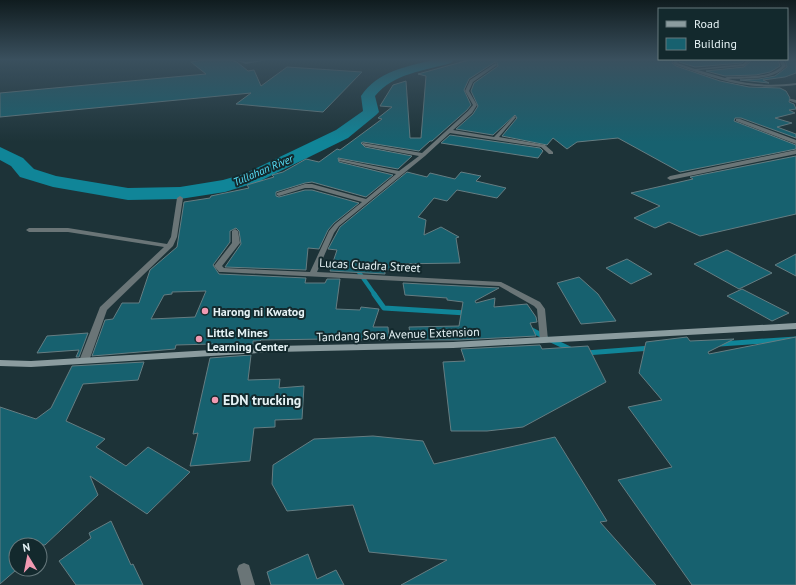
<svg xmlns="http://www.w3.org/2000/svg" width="796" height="585" font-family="'PT Sans',sans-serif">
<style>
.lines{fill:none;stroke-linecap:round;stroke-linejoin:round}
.stream-far2{stroke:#108598;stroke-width:3}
.stream-far1{stroke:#108598;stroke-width:4}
.stream{stroke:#108598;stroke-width:5}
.river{fill:#108598;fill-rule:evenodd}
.building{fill:#17616f;stroke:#657d82;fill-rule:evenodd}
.minor{fill:#6a7577;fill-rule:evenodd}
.secondary{fill:#8b9c9f;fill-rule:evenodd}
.poi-dot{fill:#f19ab2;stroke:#13292d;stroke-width:1.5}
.labels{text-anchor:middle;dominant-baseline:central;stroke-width:4;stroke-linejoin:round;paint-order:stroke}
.far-water-label{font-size:11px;font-style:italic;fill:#57def7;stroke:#13292d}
.street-label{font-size:12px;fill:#e5f2f5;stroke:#13292d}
.poi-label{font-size:12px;font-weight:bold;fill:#e5f2f5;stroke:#13292d;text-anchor:start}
.near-poi-label{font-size:14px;font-weight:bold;fill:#e5f2f5;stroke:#13292d;text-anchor:start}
</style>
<rect width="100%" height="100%" fill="#1d3338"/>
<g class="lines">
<path class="stream-far2" d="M251 178 264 183"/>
<path class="stream-far1" d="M356 268 375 295"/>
<path class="stream" d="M374 294 384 308 466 313
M528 328 545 337
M551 340 572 350
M720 344 796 339
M586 353 651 348"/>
<path class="river" d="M433 60H453L451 63C424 71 394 73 375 96L379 112 376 115 348 138 258 182 225 192 180 199 128 200 53 187 20 177 11 166 0 160V147L23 158 34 169 56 176 128 188 180 187 223 180 244 174 336 130 363 111 361 96C378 71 405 67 433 60Z"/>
</g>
<path class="building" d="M204 60H231L237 62 248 71 254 70 261 86 287 67 362 72 323 112 236 104 251 93 0 117V93L206 74 191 62Z
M469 60H673L672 63 676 66 720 81 749 87 780 88 786 91 790 98 789 102 794 104 796 109 789 110 795 113 775 118 792 123 777 127 796 134V138L741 118H735L734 121 796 145V149L680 172 618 138 577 142 567 149 553 138 547 145 502 136 517 118 515 115 493 135 456 129 473 114 478 106 471 91 474 83 498 66 497 62H495L469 79 464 90 471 105 467 110 432 141H430L419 151 363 142 361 143 365 147 412 156 398 169 338 158 339 162 393 175 366 197 312 182 305 183 276 192V196L279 197 305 190H312L359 203 334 223 328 230 319 249 308 248 306 270 225 267 241 244 239 231 236 228 230 231V242L213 265 219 274 306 278 305 283H325L327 279H340L336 309 360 310 361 307 379 309 373 327H388L389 340H360V339L328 337V339L261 340 260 341H253V346L212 348 213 344 176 345 175 349 92 356 105 320 113 319 122 303H139L150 270 177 247 184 202 210 198 211 196 249 188 247 185 274 177 272 175 283 172 306 159 319 162 337 149 340 150 382 119 378 118 392 107 380 106 393 85 406 81 410 138H421L426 76 418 74ZM206 291 195 317 151 319 164 295 172 294V292Z
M680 60H745L742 63 695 67 679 62Z
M752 60H778L780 66 770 72 756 75 725 76 706 71 744 67Z
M785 60H796V73L785 77 763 80 769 83 740 80 759 79 775 76 787 67Z
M450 135 540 148 543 151 538 158 441 143Z
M796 156V214L700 236 669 222 655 228 634 218 660 206 631 193 693 179 690 177Z
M407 172 427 177 430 173 455 179 461 172 481 176 476 181 506 188 497 198 457 190 447 201 434 198 418 217 426 220 424 235 441 227 459 237 456 238 460 263 393 264V270H385V274L330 271 337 250 328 249 340 227Z
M727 250 772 273 739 289 694 264Z
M796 254V276L775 265Z
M627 259 652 274 631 284 606 268Z
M579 277 598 294 616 321 581 324 557 283Z
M403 283 499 288 475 301 476 303 495 298 494 307 527 304 536 317 537 322 530 323 536 336 458 340H411L409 327 459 326 463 302 447 300V298L405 295Z
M742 289 789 313 772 321 727 296Z
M88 333 79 357H76L79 350 37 353 47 336Z
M687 337 690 341 734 339 708 352 709 354 796 337V585H692L618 480 672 467 628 407 662 400 639 373 646 342Z
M540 345 542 349 588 346 606 382 523 427 487 431H451L443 362 465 361 461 349Z
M251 355 248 380 280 379 279 388 304 386 302 419 275 420V427L254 428 250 461 190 466 198 433 193 434 210 358Z
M144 362 138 380 83 384 66 421 105 439 96 447 126 466 148 447 190 472 147 514 90 476 98 495 45 545H16V570L0 584V407L36 419 51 408 72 366Z
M373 436 423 441 434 464 555 437 607 521 600 522 656 585H401L447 560 369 552 353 505 287 511 272 484 273 465 314 439Z
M111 521 131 565 133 564 143 585H76L59 561 91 538 89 533Z
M308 554 317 579 336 570 344 585H271L267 572Z"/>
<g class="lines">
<path class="minor" d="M235 60 246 62 267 60 246 64Z
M675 60H679L677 63 695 69 743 64 747 60H751L744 66 698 70 725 78 727 77C743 76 770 79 782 66L779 60H783L786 66C773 81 746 78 728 79 751 85 773 86 796 83V85C750 91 718 80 676 65L673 63Z
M496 63 497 65 473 82 469 91 477 105 472 113 453 130 494 137 514 116 516 117 499 137 545 145 553 152V154H549L541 147 450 133 425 156 339 226 334 233 317 272 501 282 540 302 545 309 548 340 547 342H541L540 340 537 309 534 306 499 286 222 272H219L214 266 232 243V231L235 229 238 231 240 243 222 266 224 268 310 272 329 231 335 224 362 202 312 188H305L279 196 277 195V193L305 184H312L366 199 396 174 339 161V159L399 171 419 156 365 146 362 144 363 143 422 153 468 111 473 105 465 91 470 80Z
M792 99 796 100V103L790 101V99Z
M736 119H740L796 140V144L736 121Z
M796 150V154L670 180 667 178 670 176Z
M180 196 183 198 177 237 173 246 107 310 89 361 87 363H81L79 361 100 307 164 247 68 232H29L26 230 29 228H68L167 244 171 237 177 198Z
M244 563 249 565 255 585H241L237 569 239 565Z"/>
<path class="secondary" d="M796 323V329L453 348 276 352 31 367 0 366V360L31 361 276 346 453 342Z"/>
</g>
<linearGradient id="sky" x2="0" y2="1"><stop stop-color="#101c1f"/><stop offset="0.42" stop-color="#3a505e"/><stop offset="1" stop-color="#3a505e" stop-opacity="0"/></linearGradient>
<rect width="796" height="142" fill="url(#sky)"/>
<g class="poi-dot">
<circle cx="205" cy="311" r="4"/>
<circle cx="199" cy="339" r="4"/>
<circle cx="215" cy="400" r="4"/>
</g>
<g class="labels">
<g class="far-water-label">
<text transform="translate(263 170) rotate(-23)">Tullahan River</text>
</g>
<g class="street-label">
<text transform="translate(370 265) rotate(3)">Lucas Cuadra Street</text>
<text transform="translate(398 334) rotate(-2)">Tandang Sora Avenue Extension</text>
</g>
<g class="poi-label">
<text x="213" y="311">Harong ni Kwatog</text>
<text x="207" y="332">Little Mines<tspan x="207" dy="14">Learning Center</tspan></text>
</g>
<g class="near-poi-label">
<text x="223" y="400">EDN trucking</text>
</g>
</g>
<rect x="658" y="8" width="130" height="52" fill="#13292d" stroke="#67797d"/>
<rect x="666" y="21" width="20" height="6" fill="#8b9c9f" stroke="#67797d"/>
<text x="694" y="28" font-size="12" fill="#e5f2f5">Road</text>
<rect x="666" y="38" width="20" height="12" fill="#17616f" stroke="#67797d"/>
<text x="694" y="48" font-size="12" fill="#e5f2f5">Building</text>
<g transform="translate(28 557) rotate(350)"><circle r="19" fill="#13292d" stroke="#67797d"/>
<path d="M0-3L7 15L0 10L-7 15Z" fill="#f19ab2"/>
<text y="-6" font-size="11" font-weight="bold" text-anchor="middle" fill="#e5f2f5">N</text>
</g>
</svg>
